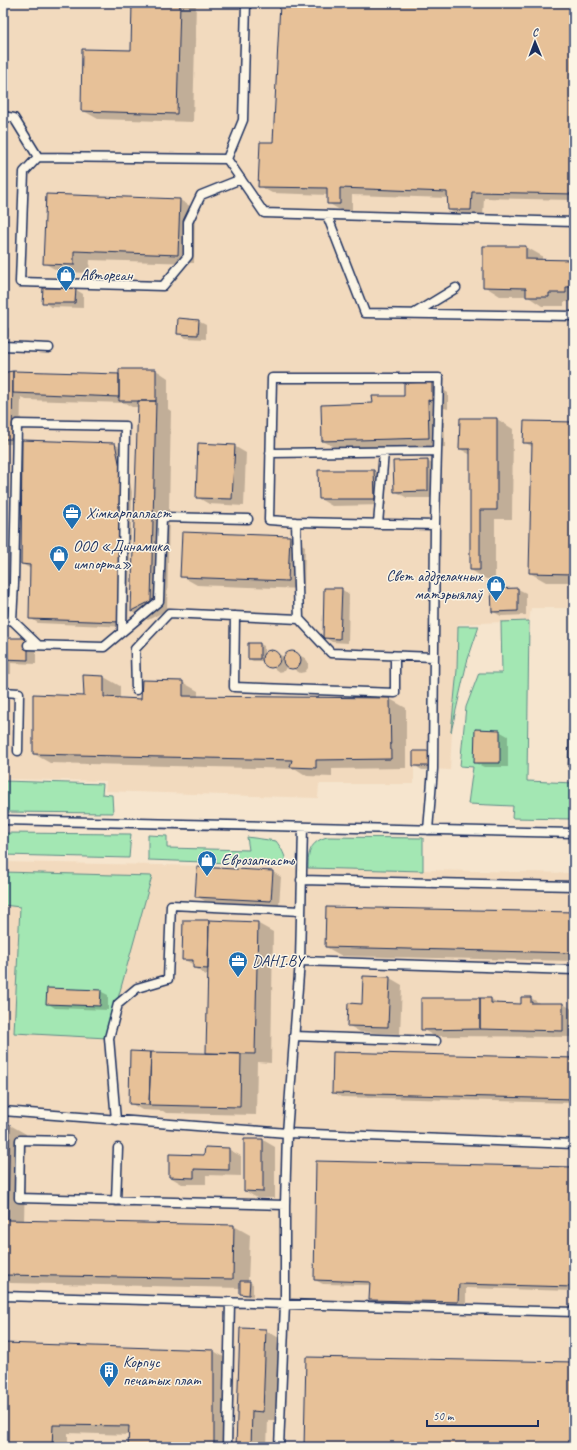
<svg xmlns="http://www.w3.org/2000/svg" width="577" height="1450" font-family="Caveat,sans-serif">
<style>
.built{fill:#f2dabe}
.green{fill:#a3e7b3;stroke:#5f8b88}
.shadow{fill:#0003}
.building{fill:#e7c198;stroke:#1b2f5e}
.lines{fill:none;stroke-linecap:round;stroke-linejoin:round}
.service-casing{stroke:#1b2f5e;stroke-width:11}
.service{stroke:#fcf5e5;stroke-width:8}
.labels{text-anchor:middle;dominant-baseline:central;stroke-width:3;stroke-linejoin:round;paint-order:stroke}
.poi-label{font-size:16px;fill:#1b2f5e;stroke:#fcf5e5;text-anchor:start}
</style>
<rect width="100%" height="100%" fill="#f6e5ce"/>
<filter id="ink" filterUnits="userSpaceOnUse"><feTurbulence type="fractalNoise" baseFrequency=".025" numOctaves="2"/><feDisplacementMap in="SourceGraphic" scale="8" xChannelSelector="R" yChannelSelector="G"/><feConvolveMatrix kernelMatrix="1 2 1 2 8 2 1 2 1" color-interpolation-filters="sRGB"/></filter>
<g filter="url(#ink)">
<path class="built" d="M3 3H574V608H531L529 621 458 624 457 672 453 712 450 770 414 768V784H319L318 798 105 791 106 781 3 779Z
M3 862 574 873V1447H3Z"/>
<path class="green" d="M529 621 527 781 574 783V819L512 818 513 806 468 804 473 767 460 766 466 707 479 673H502L501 622Z
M458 626H479L467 662 451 732 457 670Z
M3 781 103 784 102 794 112 795 113 813 3 812Z
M3 833 131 834 129 858 3 855Z
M148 835 167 836V848L249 850 247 837 276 841C282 849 285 855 287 865L148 860Z
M327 837 423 838V871L308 868C308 852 310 842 327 837Z
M3 872 152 876 107 1038 14 1033 20 907 3 905Z"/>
<path class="shadow" d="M133 3H196L193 122 98 119 82 110 132 51Z
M281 3H574V200L484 198 483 217H461L449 210 448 198 352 195V211L340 210 328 203V195L272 193 259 186 274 142Z
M180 200 195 209 194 263 90 260 89 273 60 272 44 263Z
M526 247 542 256V261L574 262V302H564V306H542L527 296H500L484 286Z
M75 289 83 294V308L51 307 43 302Z
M198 321 206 325V339L186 338 178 333Z
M3 326 9 328V337H3Z
M156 370 168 378V409L171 411 167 610 148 620 132 611 139 407H132L125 403 26 400 21 397 20 444H6L3 442V378L8 373 13 372 120 375Z
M432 383 448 393V409L444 408 445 447 339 450 323 441 374 404 405 396Z
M497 419 513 429 512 519H495V579H486L471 570V455L460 449Z
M525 422 574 423V582H546L530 573 533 447 524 442Z
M114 444 123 449 132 492 128 627 38 623 30 618 31 569 22 564Z
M234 446 246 453 244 506 209 504 197 497Z
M427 461 440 468V498H407L395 491Z
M319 471H374L386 478V505L332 506 320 499Z
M289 537 305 546 304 589 197 585 181 576Z
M341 589 349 594 348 643 332 642 324 637Z
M518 589 526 593V615L501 616 492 611Z
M3 639H28L36 644V664L11 663V674H3Z
M260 644 264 646V656L268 651 271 650 284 657 292 652 305 658 308 662V668L305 672 300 673 287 665 284 671 279 672 264 661H253L249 659Z
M104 677 120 686V699L142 700 182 682 198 691V697L390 699 406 708V768L332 769V777L307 776 296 769 50 763 34 754Z
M499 731 508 736V767H484L475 763Z
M430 752 438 757V770H422L414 765Z
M273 872 281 877 279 905 205 901 196 896Z
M574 913V961L342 956 326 947Z
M257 923 273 932 271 1063 257 1062 256 1115 166 1113 163 1111 142 1110 130 1103 207 1054 209 975H206L194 968V965L183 959Z
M390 978 402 985 400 1034 360 1032 348 1025 363 1005Z
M100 991 108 995V1010L55 1008 47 1003Z
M531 998 541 1004H563L574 1010V1037L434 1036 422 1029 491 999 500 1004 522 1005Z
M574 1059V1103L341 1097 333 1092Z
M3 1125H10L26 1134 24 1222 234 1226 250 1235 248 1282 253 1284V1296H245L241 1294V1288L10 1283 3 1279Z
M245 1140H263L275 1147V1198H257L245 1191Z
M228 1149 241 1156V1176L206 1175V1184H182L170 1177 206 1156Z
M574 1168V1291L466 1288V1307L378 1304 370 1300V1285L323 1284 315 1280Z
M265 1330 281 1339 278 1420H268L267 1447H237Z
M3 1344 214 1351 230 1361V1447H129L130 1435 68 1433V1447H3Z"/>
<path class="building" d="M132 3H180L177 114 81 111 82 49 131 50Z
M280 3H574V194L472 192 471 210H448L447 192 340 188V204H327V188L258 187 260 142H273Z
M46 194 180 199 178 255 74 251V265L43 264Z
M483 246H526V259L573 260V287H566V293H549V297H526V288L483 287Z
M43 288H76L75 303H42Z
M178 318 199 320 198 335 177 334Z
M119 369H156V401H119Z
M13 371 119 374V397L13 393Z
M13 371 12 439H3V377L7 372Z
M432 382V401L428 400 429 438 322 441 321 405 373 403 372 396H404V383Z
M138 401H156L151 601 131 611Z
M460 418H497V510H480V570H470V449H459Z
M524 421 574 422 572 574 529 573 532 443H523Z
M22 440 115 443 124 487 120 622 29 619 30 565 21 564Z
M198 443 235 445 232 499 196 498Z
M428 460V491L394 492 393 461Z
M318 470H374L375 499H319Z
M182 532 290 536 288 581 180 577Z
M324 588H342L340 639 323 638Z
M518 588V611L492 612 491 589Z
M3 638H28V660L3 659Z
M248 643H260V659H248Z
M262 659a9 9 0 1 1 18 0a9 9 0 1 1-18 0Z
M283 660a9 9 0 1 1 18 0a9 9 0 1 1-18 0Z
M3 659H7V672H3Z
M83 675 104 676V697L141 699 142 680 183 681V696L390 698 391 759 316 760V768L290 767 292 760 33 754V694L84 696Z
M571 681H574V767H568Z
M475 729 500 730V763H474Z
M413 751H431L430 766H413Z
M197 867 273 871 271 901 195 897Z
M326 907 574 912V953L325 947Z
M183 920H209L208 969 193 968V960H182Z
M209 920 258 922 255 1054 206 1053Z
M363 976 390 977 388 1027 347 1026 348 1003 362 1004Z
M47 988 101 990 100 1006 46 1004Z
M521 997H531V1003H563V1031L480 1029V998H491V1003L521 1004Z
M421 998H480V1029L421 1030Z
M130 1051 151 1052 149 1105 129 1104Z
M151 1052 241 1054 240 1107 149 1105Z
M333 1052 574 1058V1099L332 1093Z
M3 1124H10L8 1220 234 1225 233 1279 3 1275Z
M244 1139H263V1192L244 1191Z
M205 1147 229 1148V1170L194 1169V1178L169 1177V1154L204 1155Z
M316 1161 574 1167V1287L459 1284 458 1302 369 1300 370 1282 314 1280Z
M240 1281H250L249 1295 240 1294Z
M240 1328 266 1329 263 1412 252 1411 251 1447H236Z
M3 1343 214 1350V1447H128L129 1426 53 1425 52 1447H3Z
M306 1357 574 1362V1447H304Z"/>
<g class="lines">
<defs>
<path id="service" d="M3 116 14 118 38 157
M227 159 38 157 24 172 20 282 163 286 188 256V222L201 195 241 179
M227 159 264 213 574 222
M227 159 243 120 246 3
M327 215 365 313 574 316
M415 313 456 288
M3 346 49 348
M270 453 437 451
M296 522 299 619 331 653 434 657
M378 524 384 452
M235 616 234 687 395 693V656
M12 620 14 583 17 424 125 426 122 632
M3 621 12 620 38 645
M28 645 104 647 159 601 162 517 248 519
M136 690 135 649 169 613 299 619
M3 692 19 693 18 751
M3 820 574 833
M428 830 433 769 435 525 439 378H272L269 520 296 522 435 525
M301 880 574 886
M300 961 574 970
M294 1036 436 1041
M3 1111 287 1133 300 961 303 827
M116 1120 109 1038 118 1004 137 988 168 979 171 905 301 911
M70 1141 20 1140 19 1198 285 1205
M116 1201 118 1148
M3 1296 574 1312
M227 1447 230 1302
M279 1447 285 1304V1205L287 1133 574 1144"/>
</defs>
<use href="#service" class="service-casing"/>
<use href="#service" class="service"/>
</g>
</g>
<defs>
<symbol id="shop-pin" viewBox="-11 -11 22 30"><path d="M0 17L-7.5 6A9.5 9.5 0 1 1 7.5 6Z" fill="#1f6fb2" stroke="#fcf5e5"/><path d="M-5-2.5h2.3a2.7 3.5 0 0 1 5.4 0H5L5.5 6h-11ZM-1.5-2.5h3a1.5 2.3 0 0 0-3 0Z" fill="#fff"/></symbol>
<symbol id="office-pin" viewBox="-11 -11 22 30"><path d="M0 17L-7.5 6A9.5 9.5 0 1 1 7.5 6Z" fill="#1f6fb2" stroke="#fcf5e5"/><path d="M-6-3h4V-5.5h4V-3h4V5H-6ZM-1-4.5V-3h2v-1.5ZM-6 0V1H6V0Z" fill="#fff"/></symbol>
<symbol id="building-pin" viewBox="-11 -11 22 30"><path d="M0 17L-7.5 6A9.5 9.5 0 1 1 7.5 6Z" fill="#1f6fb2" stroke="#fcf5e5"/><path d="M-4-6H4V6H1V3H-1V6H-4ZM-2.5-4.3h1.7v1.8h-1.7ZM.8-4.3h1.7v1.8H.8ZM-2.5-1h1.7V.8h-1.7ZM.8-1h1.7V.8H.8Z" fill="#fff"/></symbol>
</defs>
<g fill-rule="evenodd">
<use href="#shop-pin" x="55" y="264" width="22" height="30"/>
<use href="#office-pin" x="61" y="502" width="22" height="30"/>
<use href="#shop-pin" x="48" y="544" width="22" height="30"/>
<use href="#shop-pin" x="485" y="574" width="22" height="30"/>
<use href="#shop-pin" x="196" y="849" width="22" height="30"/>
<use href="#office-pin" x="227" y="950" width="22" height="30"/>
<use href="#building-pin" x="98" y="1360" width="22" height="30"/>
</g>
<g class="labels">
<g class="poi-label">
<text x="80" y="275">Автореан</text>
<text x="86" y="513">Хімкарпапласт</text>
<text x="73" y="546">ООО «Динамика<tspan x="73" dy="18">импорта»</tspan></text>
<text x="482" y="576" text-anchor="end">Свет аддзелачных<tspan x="482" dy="18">матэрыялаў</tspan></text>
<text x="221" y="860">Еврозапчасть</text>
<text x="252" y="961">DAHI.BY</text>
<text x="123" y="1362">Корпус<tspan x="123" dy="18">печатых плат</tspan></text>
</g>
</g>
<rect width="577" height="1450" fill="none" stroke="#fcf5e5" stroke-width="16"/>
<rect x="8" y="8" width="561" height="1434" fill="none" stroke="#1b2f5e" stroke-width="1.5" filter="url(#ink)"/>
<g transform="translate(535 42) rotate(359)" stroke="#fcf5e5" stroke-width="3" paint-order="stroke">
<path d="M0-3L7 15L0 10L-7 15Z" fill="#1b2f5e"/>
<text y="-6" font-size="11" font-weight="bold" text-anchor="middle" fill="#1b2f5e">С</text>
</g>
<path d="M427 1420v6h111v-6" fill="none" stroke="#1b2f5e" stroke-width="2"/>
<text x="433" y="1420" font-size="12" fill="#1b2f5e" stroke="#fcf5e5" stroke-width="3" paint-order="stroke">50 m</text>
</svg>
